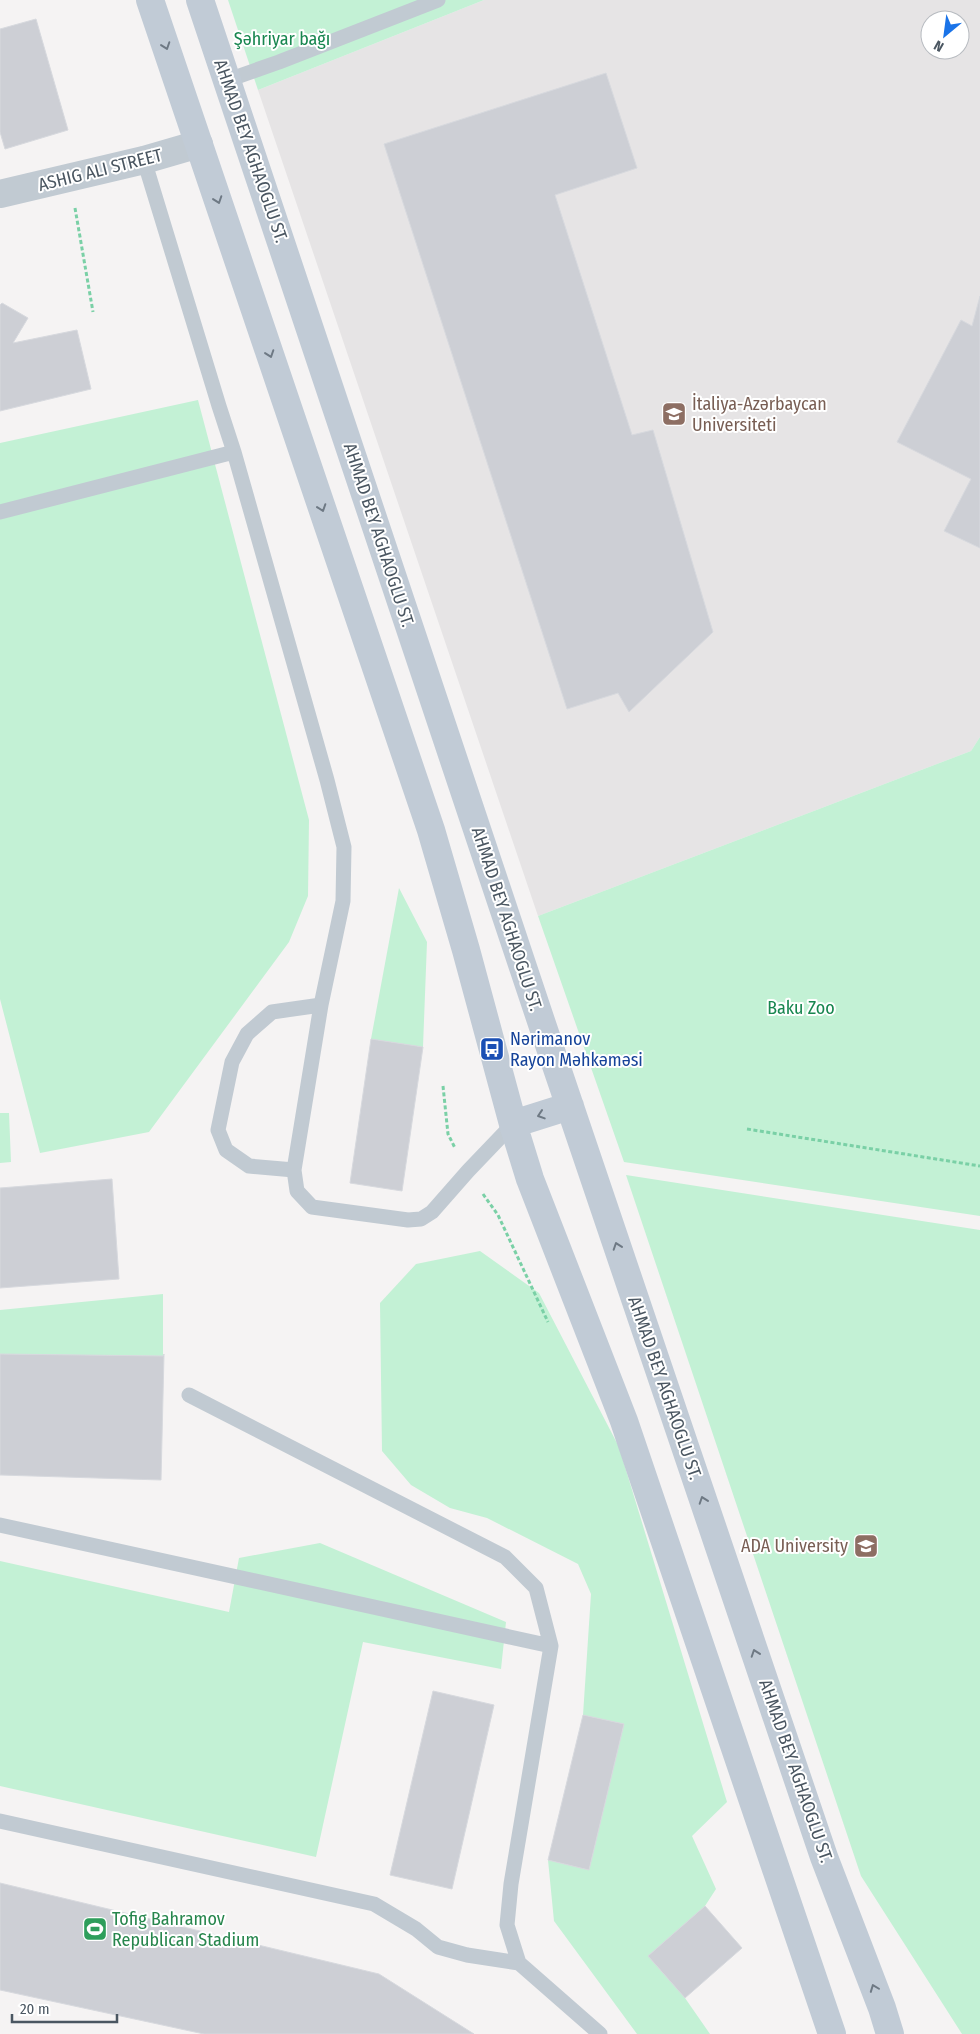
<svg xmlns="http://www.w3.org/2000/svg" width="980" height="2034" font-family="'Fira Sans Condensed',sans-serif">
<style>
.education{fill:#e6e4e5;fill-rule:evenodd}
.green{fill:#c3f1d5}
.building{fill:#cdcfd5;stroke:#d7d9de}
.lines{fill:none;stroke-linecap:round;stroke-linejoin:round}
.path{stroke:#7ad0a6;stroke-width:3;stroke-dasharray:4 2.5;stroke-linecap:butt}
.lane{stroke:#c1cad2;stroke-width:15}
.street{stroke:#c1cad2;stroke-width:28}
.secondary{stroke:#c1cbd6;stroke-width:28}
.oneway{stroke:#6e7984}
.labels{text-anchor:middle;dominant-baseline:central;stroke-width:4;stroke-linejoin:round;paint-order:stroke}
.park-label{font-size:18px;fill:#17864f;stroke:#fff}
.street-label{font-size:18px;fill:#4a5661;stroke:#fff}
.education-label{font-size:18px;fill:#785e54;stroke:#fff;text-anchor:start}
.transit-label{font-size:18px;fill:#164399;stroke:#fff;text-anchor:start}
.leisure-label{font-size:18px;fill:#27864d;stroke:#fff;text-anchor:start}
</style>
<rect width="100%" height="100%" fill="#f5f3f3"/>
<path class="education" d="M484 0H980V737L971 751 538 916 258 90ZM930 20H960V50H930Z"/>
<path class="green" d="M228 0H484L258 90Z
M198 400 309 820 308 896 289 942 149 1132 40 1153 0 999V443Z
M980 737V1216L624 1162 538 916 971 751Z
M399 888 427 942 423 1047 371 1039Z
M0 1113H9L11 1162 0 1163Z
M626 1175 980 1230V2034H962L861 1876Z
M480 1251 539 1293 619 1447 727 1802 692 1836 716 1889 705 1906 648 1956 685 1998 710 2034H637L554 1921 548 1860 589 1870 624 1724 583 1715 591 1594 578 1564 487 1518 450 1508 411 1485 382 1451 380 1303 416 1264Z
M163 1294V1356L0 1354V1310Z
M320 1543 506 1622 501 1669 363 1642 316 1857 0 1786V1561L229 1612 239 1558Z"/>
<path class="building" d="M36 19 68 130 5 149 0 132V29Z
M606 73 637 168 555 195 632 435 653 430 713 632 629 712 618 693 567 709 384 144Z
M980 296V548L944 531 971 479 897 442 961 320 972 326Z
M2 303 28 318 13 343 77 330 91 389 0 411V305Z
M371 1039 423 1047 402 1191 350 1183Z
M112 1179 119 1279 0 1288V1188Z
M0 1354 163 1356 164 1354 161 1480 0 1475Z
M433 1691 494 1705 452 1889 390 1875Z
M583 1715 624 1724 589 1870 548 1860Z
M0 1883 379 1974 474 2034H204L0 1990Z
M705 1906 742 1948 685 1998 648 1956Z"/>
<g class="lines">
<path class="path" d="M75 208 93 312
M443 1086 448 1134 455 1148
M747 1129 980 1166
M483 1194 498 1215 548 1322"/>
<path class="lane" d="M228 80 279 62 438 0
M234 452 327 780 344 847 343 901 321 1005 294 1170 297 1191 312 1207 408 1220 421 1219 432 1212 468 1171 513 1124
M0 512 234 452 219 406 144 160
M294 1170 249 1166 226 1150 218 1130 232 1062 247 1034 272 1012 321 1005
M189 1395 505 1557 536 1588 551 1646 511 1884 507 1925 519 1963 600 2034
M0 1525 551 1646
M0 1821 374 1904 416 1929 438 1947 467 1955 519 1963"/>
<path class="street" d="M0 194 144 160 199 144"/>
<path class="secondary" d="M150 0 431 830 466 950 513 1124 530 1179 624 1421 832 2034
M200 0 543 1027 824 1857 882 2008 890 2034
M513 1124 570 1106"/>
</g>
<defs><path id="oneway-chevron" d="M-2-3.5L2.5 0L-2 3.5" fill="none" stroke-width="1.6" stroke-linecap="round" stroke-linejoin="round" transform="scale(1.25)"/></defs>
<g class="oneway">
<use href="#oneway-chevron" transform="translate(166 46) rotate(71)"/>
<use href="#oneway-chevron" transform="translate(218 200) rotate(71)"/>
<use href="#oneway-chevron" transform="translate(270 354) rotate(71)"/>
<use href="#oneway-chevron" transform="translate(322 508) rotate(71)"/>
<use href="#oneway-chevron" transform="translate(541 1115) rotate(162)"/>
<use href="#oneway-chevron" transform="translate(617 1246) rotate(-109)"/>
<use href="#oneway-chevron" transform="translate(703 1500) rotate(-109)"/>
<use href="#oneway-chevron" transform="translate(755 1653) rotate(-109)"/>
<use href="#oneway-chevron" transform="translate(874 1988) rotate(-111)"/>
</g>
<defs>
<symbol id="university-square" viewBox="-11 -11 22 22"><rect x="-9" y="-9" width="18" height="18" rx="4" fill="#8d6e63" stroke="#fff"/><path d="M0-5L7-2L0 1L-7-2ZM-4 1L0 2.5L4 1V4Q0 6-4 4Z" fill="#fff"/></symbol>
<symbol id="bus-square" viewBox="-11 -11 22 22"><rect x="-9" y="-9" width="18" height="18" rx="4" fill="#1a4fb4" stroke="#fff"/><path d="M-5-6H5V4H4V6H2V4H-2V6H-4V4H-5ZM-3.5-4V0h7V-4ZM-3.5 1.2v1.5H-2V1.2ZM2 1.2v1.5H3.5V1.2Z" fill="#fff"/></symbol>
<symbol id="stadium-square" viewBox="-11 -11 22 22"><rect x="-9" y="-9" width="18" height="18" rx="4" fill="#2e9e5b" stroke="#fff"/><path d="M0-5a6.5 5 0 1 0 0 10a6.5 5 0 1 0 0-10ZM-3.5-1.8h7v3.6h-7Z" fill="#fff"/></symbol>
</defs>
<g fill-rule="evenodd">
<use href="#university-square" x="660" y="400" width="28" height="28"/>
<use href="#bus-square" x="478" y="1035" width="28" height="28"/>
<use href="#university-square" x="852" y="1532" width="28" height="28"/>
<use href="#stadium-square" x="81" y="1915" width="28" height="28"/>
</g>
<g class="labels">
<g class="park-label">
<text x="282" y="39">Şəhriyar bağı</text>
<text x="801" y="1008">Baku Zoo</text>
</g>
<g class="street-label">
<text transform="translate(251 151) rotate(71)">AHMAD BEY AGHAOGLU ST.</text>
<text transform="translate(100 170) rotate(-14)">ASHIG ALI STREET</text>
<text transform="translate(379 535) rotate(72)">AHMAD BEY AGHAOGLU ST.</text>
<text transform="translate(507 919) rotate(72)">AHMAD BEY AGHAOGLU ST.</text>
<text transform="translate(665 1388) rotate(71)">AHMAD BEY AGHAOGLU ST.</text>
<text transform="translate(796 1771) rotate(71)">AHMAD BEY AGHAOGLU ST.</text>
</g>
<g class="education-label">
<text x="692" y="404">İtaliya-Azərbaycan<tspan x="692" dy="21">Universiteti</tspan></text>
<text x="848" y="1546" text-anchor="end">ADA University</text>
</g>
<g class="transit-label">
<text x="510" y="1039">Nərimanov<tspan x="510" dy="21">Rayon Məhkəməsi</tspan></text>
</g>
<g class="leisure-label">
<text x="112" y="1919">Tofig Bahramov<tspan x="112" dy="21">Republican Stadium</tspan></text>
</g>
</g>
<g transform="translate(945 35) rotate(209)"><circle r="24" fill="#ffffff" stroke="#b7bbc0"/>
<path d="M0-4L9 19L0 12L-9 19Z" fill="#1a73e8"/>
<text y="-8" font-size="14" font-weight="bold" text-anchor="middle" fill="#4a5661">N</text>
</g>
<path d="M12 2014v8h105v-8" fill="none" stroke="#4a5661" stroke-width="2.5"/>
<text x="20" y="2014" font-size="15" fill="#4a5661" stroke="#ffffff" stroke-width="4" paint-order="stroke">20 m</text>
</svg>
